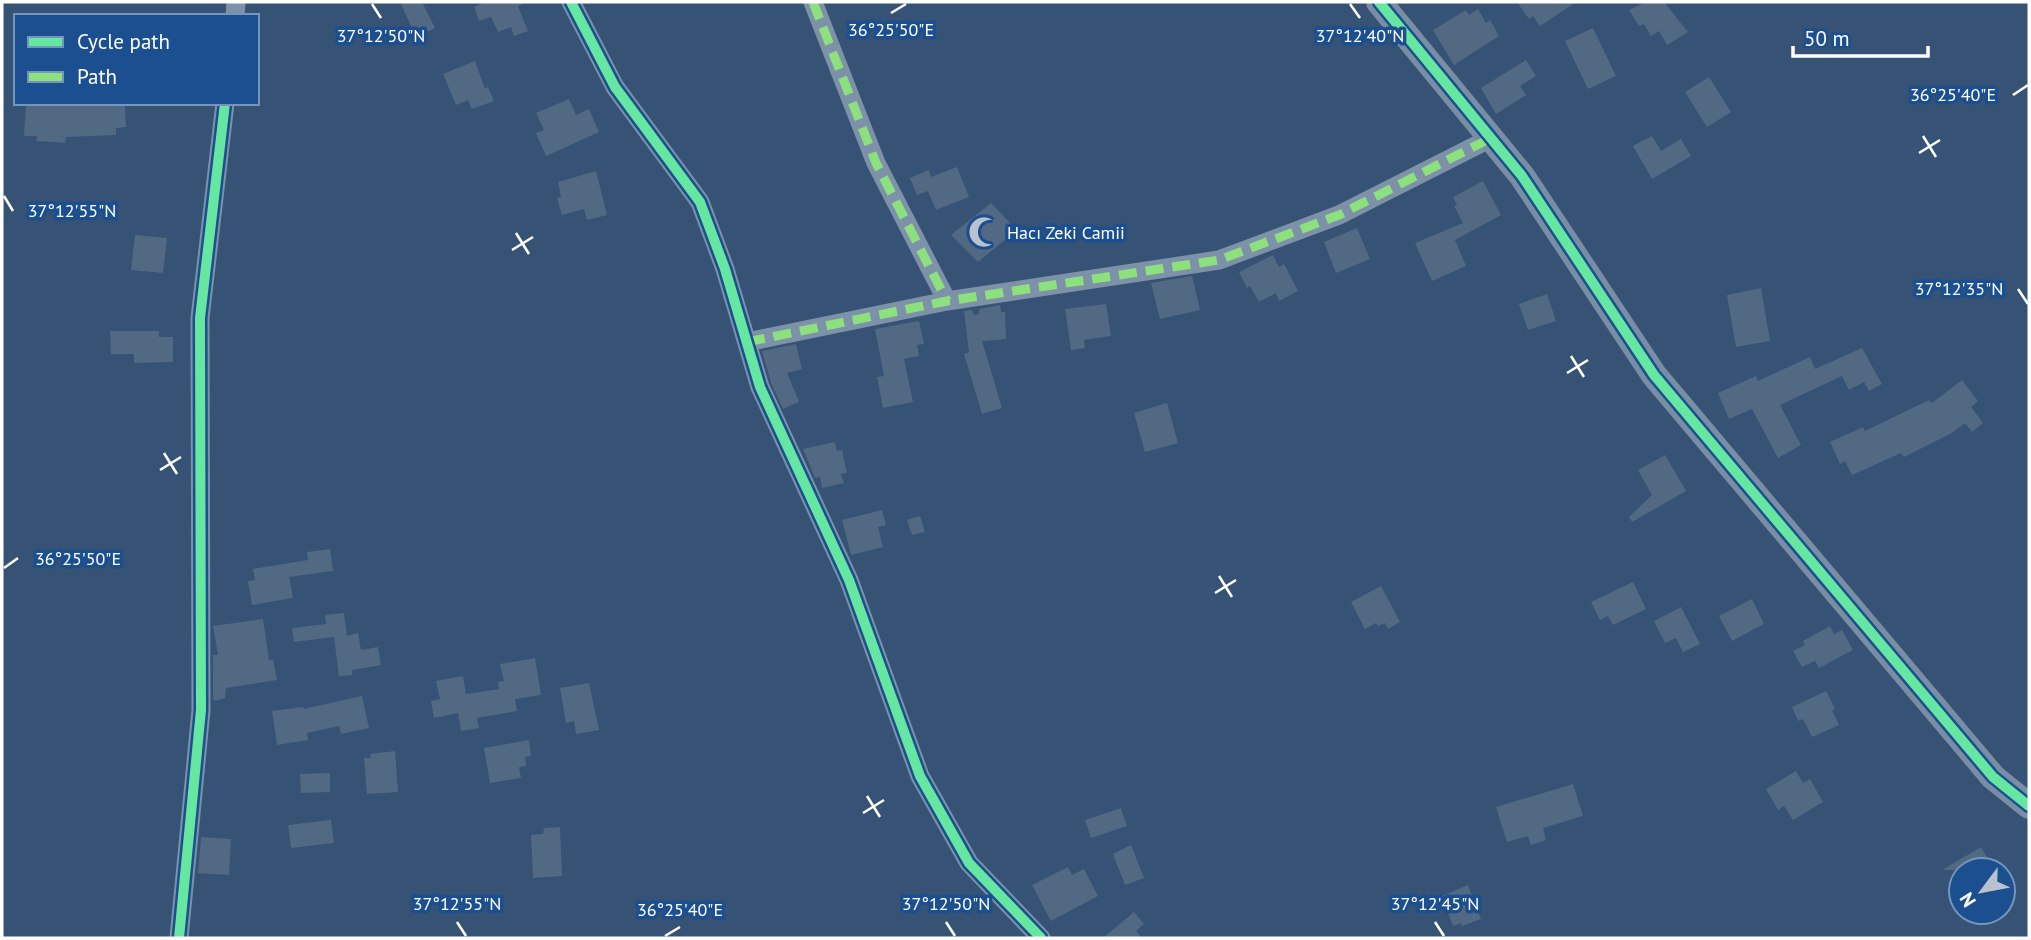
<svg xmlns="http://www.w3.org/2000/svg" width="2031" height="940" font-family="'PT Sans',sans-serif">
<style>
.building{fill:#526984}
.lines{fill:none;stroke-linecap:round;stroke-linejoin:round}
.street{stroke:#7d92a8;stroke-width:19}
.secondary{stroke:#798da4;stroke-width:26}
.quiet{stroke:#8de07e;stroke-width:9;stroke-dasharray:18 9;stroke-linecap:butt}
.cycleway-casing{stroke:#1b4f8f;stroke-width:15}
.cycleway{stroke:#66e7a1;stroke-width:10}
.ticks{fill:none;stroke:#fff;stroke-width:2.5}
.labels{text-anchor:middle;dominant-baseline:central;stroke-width:7;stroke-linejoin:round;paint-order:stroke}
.poi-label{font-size:18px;fill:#fff;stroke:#1b4f8f;text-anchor:start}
.ticks-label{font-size:18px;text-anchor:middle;fill:#fff;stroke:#1b4f8f;stroke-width:7;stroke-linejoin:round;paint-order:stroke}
</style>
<rect width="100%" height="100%" fill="#365274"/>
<path class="building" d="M400 2H422L435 28 416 37Z
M485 2H527L518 6 528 31 514 36 511 27 498 32 491 17 479 21 474 7Z
M1517 2H1576L1540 26 1533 16 1529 19Z
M1646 2H1664L1688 32 1667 45 1659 31 1651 36 1644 24 1639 26 1629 10Z
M1478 9 1486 23 1490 20 1499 36 1454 65 1433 30 1466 10 1469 15Z
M1593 28 1616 76 1588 89 1565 41Z
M1526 60 1536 76 1520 86 1526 95 1496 114 1481 88Z
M475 61 485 89 488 87 494 101 472 109 468 100 456 105 443 74Z
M1709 77 1731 112 1707 127 1685 92Z
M569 99 576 115 589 109 599 132 546 156 536 133 544 130 536 113Z
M26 103H111L112 106H125L126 127 116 128V135L66 137 65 143 36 141 37 136H24Z
M1652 136 1661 151 1681 139 1691 156 1652 179 1633 146Z
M957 167 969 197 936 210 928 191 917 195 910 178 929 170 931 177Z
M596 171 607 215 587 220 584 209 562 215 557 198 561 197 558 182Z
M1483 181 1501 215 1455 240 1466 266 1432 281 1415 243 1463 223 1454 206 1457 205 1453 197Z
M991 203 1017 230 978 262 951 235Z
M1357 228 1370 259 1336 273 1324 242Z
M135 235 167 238 163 273 131 270Z
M1273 255 1279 267 1284 264 1298 291 1279 301 1276 293 1259 302 1250 286 1247 288 1239 272Z
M1192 276 1200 310 1160 319 1151 283Z
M1761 288 1770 341 1736 347 1727 295Z
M1547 294 1556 321 1528 330 1519 304Z
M1106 304 1111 336 1084 340 1085 348 1071 350 1065 309Z
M1000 305 1001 312H1005L1006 339 982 341 1002 408 982 414 964 354 969 352 964 311 972 310 974 315 979 314V309Z
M919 321 924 344 917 345 919 356 904 359 913 402 883 408 877 377 884 376 875 329Z
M110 331H159V337H173V362L134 363V354H111Z
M796 344 802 369 787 373 799 402 783 409 771 383 762 351Z
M1862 348 1882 384 1869 391 1864 382 1849 390 1842 376 1780 405 1801 445 1778 458 1752 409 1729 419 1718 393 1756 376 1758 381 1810 357 1815 369Z
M1962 380 1978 401 1971 407 1983 423 1972 432 1965 423 1952 433 1904 457 1901 453 1852 475 1845 461 1840 464 1830 442 1863 427 1865 431 1929 400 1932 403Z
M1167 403 1178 443 1145 452 1134 413Z
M835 442 837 451 842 450 847 473 841 474 844 483 822 488 820 477 815 478 803 449Z
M1665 455 1686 491 1632 522 1629 517 1652 495 1638 470Z
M882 510 886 525 878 527 883 547 851 555 842 520Z
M920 516 925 532 912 535 907 520Z
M330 549 333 571 289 577 293 598 252 605 248 581 255 580 253 569 308 560 307 552Z
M1633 582 1646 609 1613 625 1608 616 1600 620 1591 602Z
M1381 586 1400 622 1388 629 1385 623 1378 626 1376 623 1365 629 1351 602Z
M1752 599 1764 624 1732 641 1719 616Z
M1681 607 1700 644 1683 652 1676 638 1665 643 1654 621Z
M344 613 347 636 358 633 361 650 378 647 381 665 352 670V675L339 676 334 637 294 642 292 628 326 624 325 615Z
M263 619 269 660H273L277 680 226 688 225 698 215 701 213 699V655H218L213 626Z
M1830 626 1834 634 1842 630 1853 650 1819 668 1815 661 1802 667 1793 651 1805 645 1803 641Z
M535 658 541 695 515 699 517 711 477 718 479 728 461 731 458 713 434 718 431 701 440 699 436 681 463 676 466 694 499 689 498 682 504 681 500 664Z
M589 683 599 730 576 734 574 721 566 723 560 688Z
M1826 691 1835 709 1832 710 1839 725 1812 737 1803 719 1798 721 1792 707Z
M362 696 369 728 341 734 339 726 307 733 308 740 277 745 272 711 303 707 304 709Z
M529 740 531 756 525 757 526 766 519 767 521 778 490 783 484 748Z
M395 751 398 792 367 794 364 758H371L370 754Z
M1796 771 1803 783 1810 779 1823 802 1793 820 1784 806 1778 810 1766 789Z
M330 773V792L301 793 300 774Z
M1573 784 1583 816 1543 828 1546 840 1531 845 1528 836 1507 842 1496 807Z
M1121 808 1127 826 1091 838 1085 820Z
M331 820 334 843 291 848 288 825Z
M560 827 562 876 533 878 531 835 543 834 544 828Z
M201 837 231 839 229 875 198 873Z
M1131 845 1144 878 1125 885 1113 854Z
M1981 847 1994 870H1942Z
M1068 867 1072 875 1084 869 1098 896 1051 921 1032 885Z
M1468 885 1481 919 1462 926 1461 923 1453 926 1442 896Z
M1134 912 1144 924 1136 931 1142 938H1103Z"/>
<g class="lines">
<path class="street" d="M571 2 615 87 700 202 725 269 760 387 849 580 920 776 969 863 1041 938
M813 2 876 163 947 301
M235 16 236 2
M747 342 947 301 1219 260 1339 215 1491 138
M179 938 201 710 200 318 225 103"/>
<path class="secondary" d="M1379 2 1522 176 1654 375 1993 777 2029 806"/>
<path class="quiet" d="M813 2 876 163 947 301
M747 342 947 301 1219 260 1339 215 1491 138"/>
<defs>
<path id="cycleway" d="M571 2 615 87 700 202 725 269 760 387 849 580 920 776 969 863 1041 938
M1379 2 1522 176 1654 375 1993 777 2029 806
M179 938 201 710 200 318 225 103"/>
</defs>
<use href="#cycleway" class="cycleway-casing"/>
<use href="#cycleway" class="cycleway"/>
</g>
<path class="ticks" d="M372 4 381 18M1350 4 1360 18M891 13 906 4M2013 95 2028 85M1923 136 1936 157M1919 153 1940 140M4 196 13 211M516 233 529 254M512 250 533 237M2018 289 2028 304M1571 356 1584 377M1567 373 1588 360M164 453 177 474M160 470 181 457M4 568 18 558M1219 576 1232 597M1215 593 1236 580M867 796 880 817M863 813 884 800M457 922 466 936M946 922 955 936M1435 922 1444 936M665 936 680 927"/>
<defs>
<symbol id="mosque-bare" viewBox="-9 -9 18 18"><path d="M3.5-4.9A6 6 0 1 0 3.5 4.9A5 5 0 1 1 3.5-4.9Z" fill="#b9c2ce" stroke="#1b4f8f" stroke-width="2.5" paint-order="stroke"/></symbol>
</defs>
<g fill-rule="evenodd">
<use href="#mosque-bare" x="962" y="210" width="44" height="44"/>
</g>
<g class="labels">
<g class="poi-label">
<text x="1007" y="232">Hacı Zeki Camii</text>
</g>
</g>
<g class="ticks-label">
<text x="891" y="36">36°25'50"E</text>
<text x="381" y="42">37°12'50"N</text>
<text x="1360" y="42">37°12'40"N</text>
<text x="1953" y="101">36°25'40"E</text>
<text x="72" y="217">37°12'55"N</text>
<text x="1959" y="295">37°12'35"N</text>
<text x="78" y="565">36°25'50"E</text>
<text x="457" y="910">37°12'55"N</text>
<text x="946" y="910">37°12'50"N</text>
<text x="1435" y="910">37°12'45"N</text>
<text x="680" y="916">36°25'40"E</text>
</g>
<rect width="2031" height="940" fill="none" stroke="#ffffff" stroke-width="7"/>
<rect x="14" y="14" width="245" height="91" fill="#1b4f8f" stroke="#7695bc" stroke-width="2"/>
<rect x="28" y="37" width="35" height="10" fill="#66e7a1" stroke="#7695bc" stroke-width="2"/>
<text x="77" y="49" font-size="21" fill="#ffffff">Cycle path</text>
<rect x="28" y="72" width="35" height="10" fill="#8de07e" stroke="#7695bc" stroke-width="2"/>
<text x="77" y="84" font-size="21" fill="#ffffff">Path</text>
<g transform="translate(1982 891) rotate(238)"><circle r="33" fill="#1b4f8f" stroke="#7695bc" stroke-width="2"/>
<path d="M0-5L12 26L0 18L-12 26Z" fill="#b9c2ce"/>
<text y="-10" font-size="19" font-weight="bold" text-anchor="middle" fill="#ffffff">N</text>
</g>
<path d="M1793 46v10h135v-10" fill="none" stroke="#ffffff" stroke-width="3.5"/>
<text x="1804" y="46" font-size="21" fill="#ffffff" stroke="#1b4f8f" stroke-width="5" paint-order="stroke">50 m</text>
</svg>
